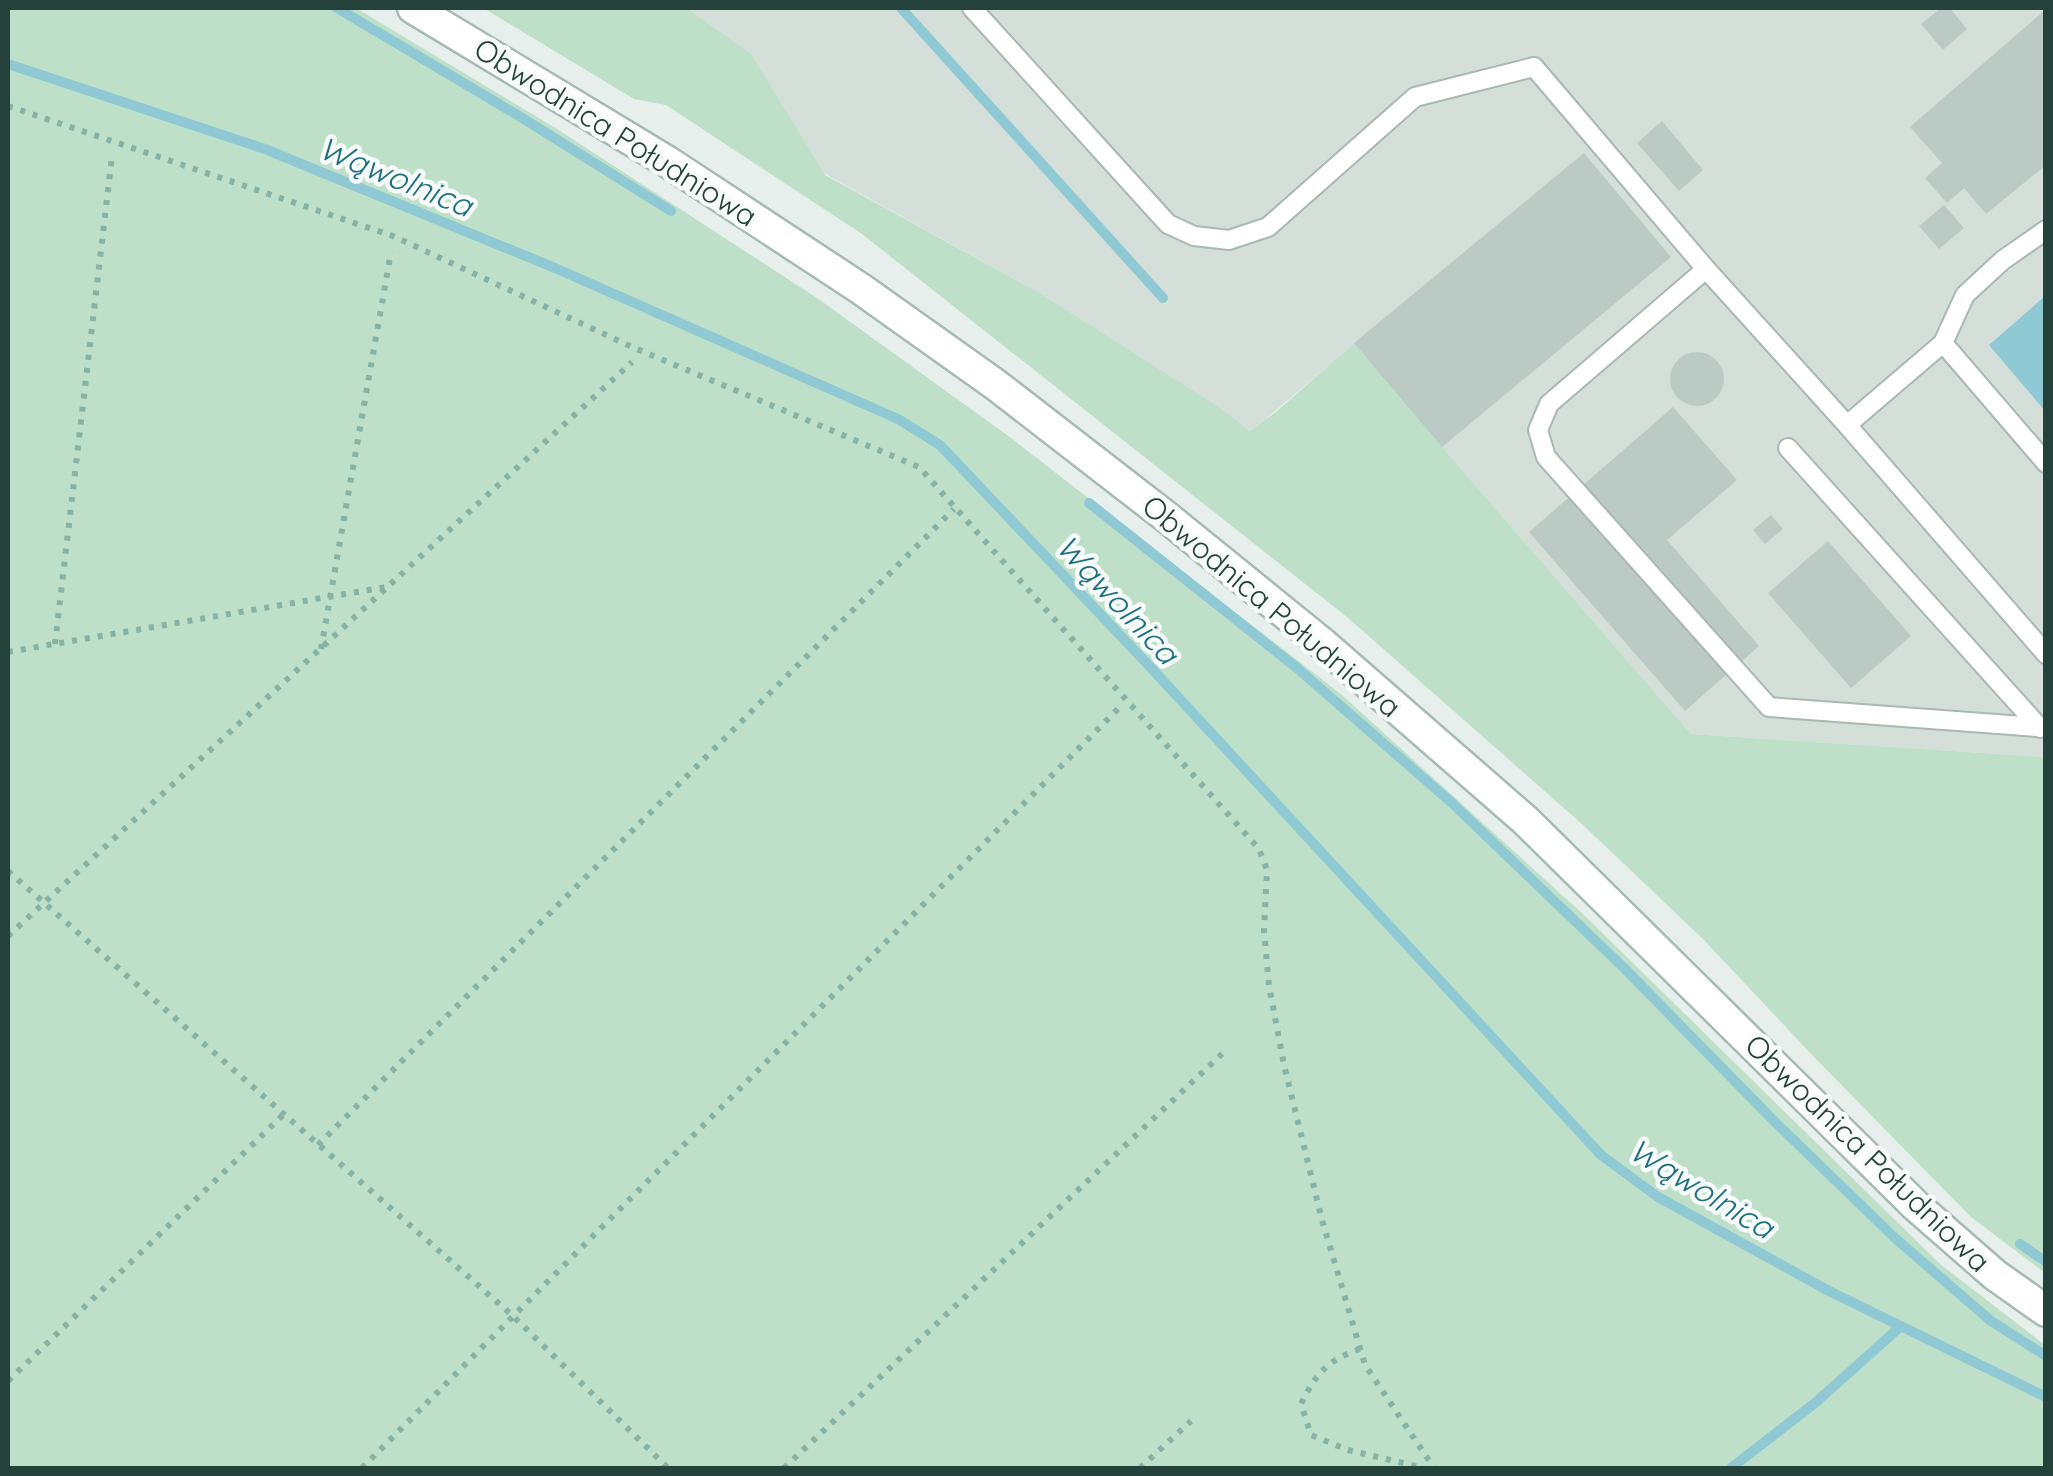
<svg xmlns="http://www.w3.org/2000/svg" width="2053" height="1476" font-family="Quicksand,sans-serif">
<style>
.built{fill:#d4dfda}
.green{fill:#bfe0c8}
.water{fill:#8ec9d4}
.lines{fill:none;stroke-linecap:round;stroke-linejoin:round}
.stream{stroke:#8ec9d4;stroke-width:10}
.building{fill:#bbcac4}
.service-casing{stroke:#a8b8b2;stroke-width:22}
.secondary-casing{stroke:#a4bbb3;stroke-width:35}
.path{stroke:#86b3a5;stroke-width:6;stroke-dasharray:5 8;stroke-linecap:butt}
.service{stroke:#fff;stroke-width:18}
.secondary{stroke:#fff;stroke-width:30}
.labels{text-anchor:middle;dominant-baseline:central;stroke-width:9;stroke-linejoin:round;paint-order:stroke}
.street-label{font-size:30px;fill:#24423a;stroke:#f7fbf9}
.water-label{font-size:32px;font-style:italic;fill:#1c6f80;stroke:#f7fbf9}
</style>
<rect width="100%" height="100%" fill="#e6efeb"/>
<path class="built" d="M531 8H2045V757L1691 734 1442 447 1356 343 1251 431 1038 292 598 48Z"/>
<path class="green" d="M8 8H356L557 129 817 298 1011 438 1342 695 1584 915 1940 1264 2045 1345V1468H8Z
M483 8H686L751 54 825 175 1038 292 1217 406 1250 431 1277 411 1356 342 1442 447 1691 734 2045 757V1273L1971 1217 1814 1057 1703 939 1582 824 1347 617 862 234 666 105 634 99Z"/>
<path class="water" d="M2045 296V411L1989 345Z"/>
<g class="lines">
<path class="stream" d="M337 8 519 116 671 211
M901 8 1163 298
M8 64 265 149 555 268 898 419 940 445 1154 671 1601 1155 1658 1197 1829 1291 2046 1397
M1089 503 1297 668 1452 803 1624 968 1775 1122 1896 1239 1991 1321 2046 1356
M2020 1244 2046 1262
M1731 1468 1815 1403 1900 1327"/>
</g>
<path class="building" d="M1941 8H1950L1967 29 1943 50 1921 24Z
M2046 9V165L1986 214 1964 188 1947 203 1925 178 1942 163 1910 127Z
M1662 121 1703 170 1679 191 1637 143Z
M1584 153 1671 257 1442 447 1354 343Z
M1944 205 1964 228 1939 249 1919 226Z
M1670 379a27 27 0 1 1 54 0a27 27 0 1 1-54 0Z
M1673 407 1737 480 1667 540 1759 646 1685 711 1529 532Z
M1771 515 1783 529 1765 544 1753 530Z
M1828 541 1911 636 1851 688 1768 593Z"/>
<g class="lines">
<defs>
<path id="service" d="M972 8 1168 224 1194 236 1229 240 1268 227 1415 97 1534 67 1706 269 1847 425
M2046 230 2003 260 1965 295 1943 343 1847 425 2046 654
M1706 269 1549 404 1538 430 1546 457 1769 707 2037 727
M1943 343 2046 463
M1788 448 2040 728"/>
<path id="secondary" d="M413 8 668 162 861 289 996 385 1164 515 1323 644 1525 820 1916 1206 1995 1275 2046 1311"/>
</defs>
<use href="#service" class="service-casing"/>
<use href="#secondary" class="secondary-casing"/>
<path class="path" d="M8 106 393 236 632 347 919 467 1259 849 1267 870 1264 930 1269 986 1284 1065 1322 1220 1365 1365 1434 1468
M55 644 112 156
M321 649 391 252
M8 652 386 587
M8 871 513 1316 668 1468
M8 936 632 362
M318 1145 954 509
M1360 1349C1327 1360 1316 1374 1301 1404L1311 1435 1348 1450 1424 1468
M8 1381 284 1114
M362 1468 1118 709
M784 1468 1225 1051
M1140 1468 1191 1421"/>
<use href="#service" class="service"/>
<use href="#secondary" class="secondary"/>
</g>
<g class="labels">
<g class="street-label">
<text transform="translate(616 132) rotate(32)">Obwodnica Południowa</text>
<text transform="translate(1272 606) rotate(40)">Obwodnica Południowa</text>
<text transform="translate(1868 1153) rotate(44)">Obwodnica Południowa</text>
</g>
<g class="water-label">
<text transform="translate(396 176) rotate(22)">Wąwolnica</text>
<text transform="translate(1118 599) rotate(47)">Wąwolnica</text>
<text transform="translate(1702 1188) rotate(31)">Wąwolnica</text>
</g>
</g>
<rect width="2053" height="1476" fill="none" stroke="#24423a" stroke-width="20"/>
</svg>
